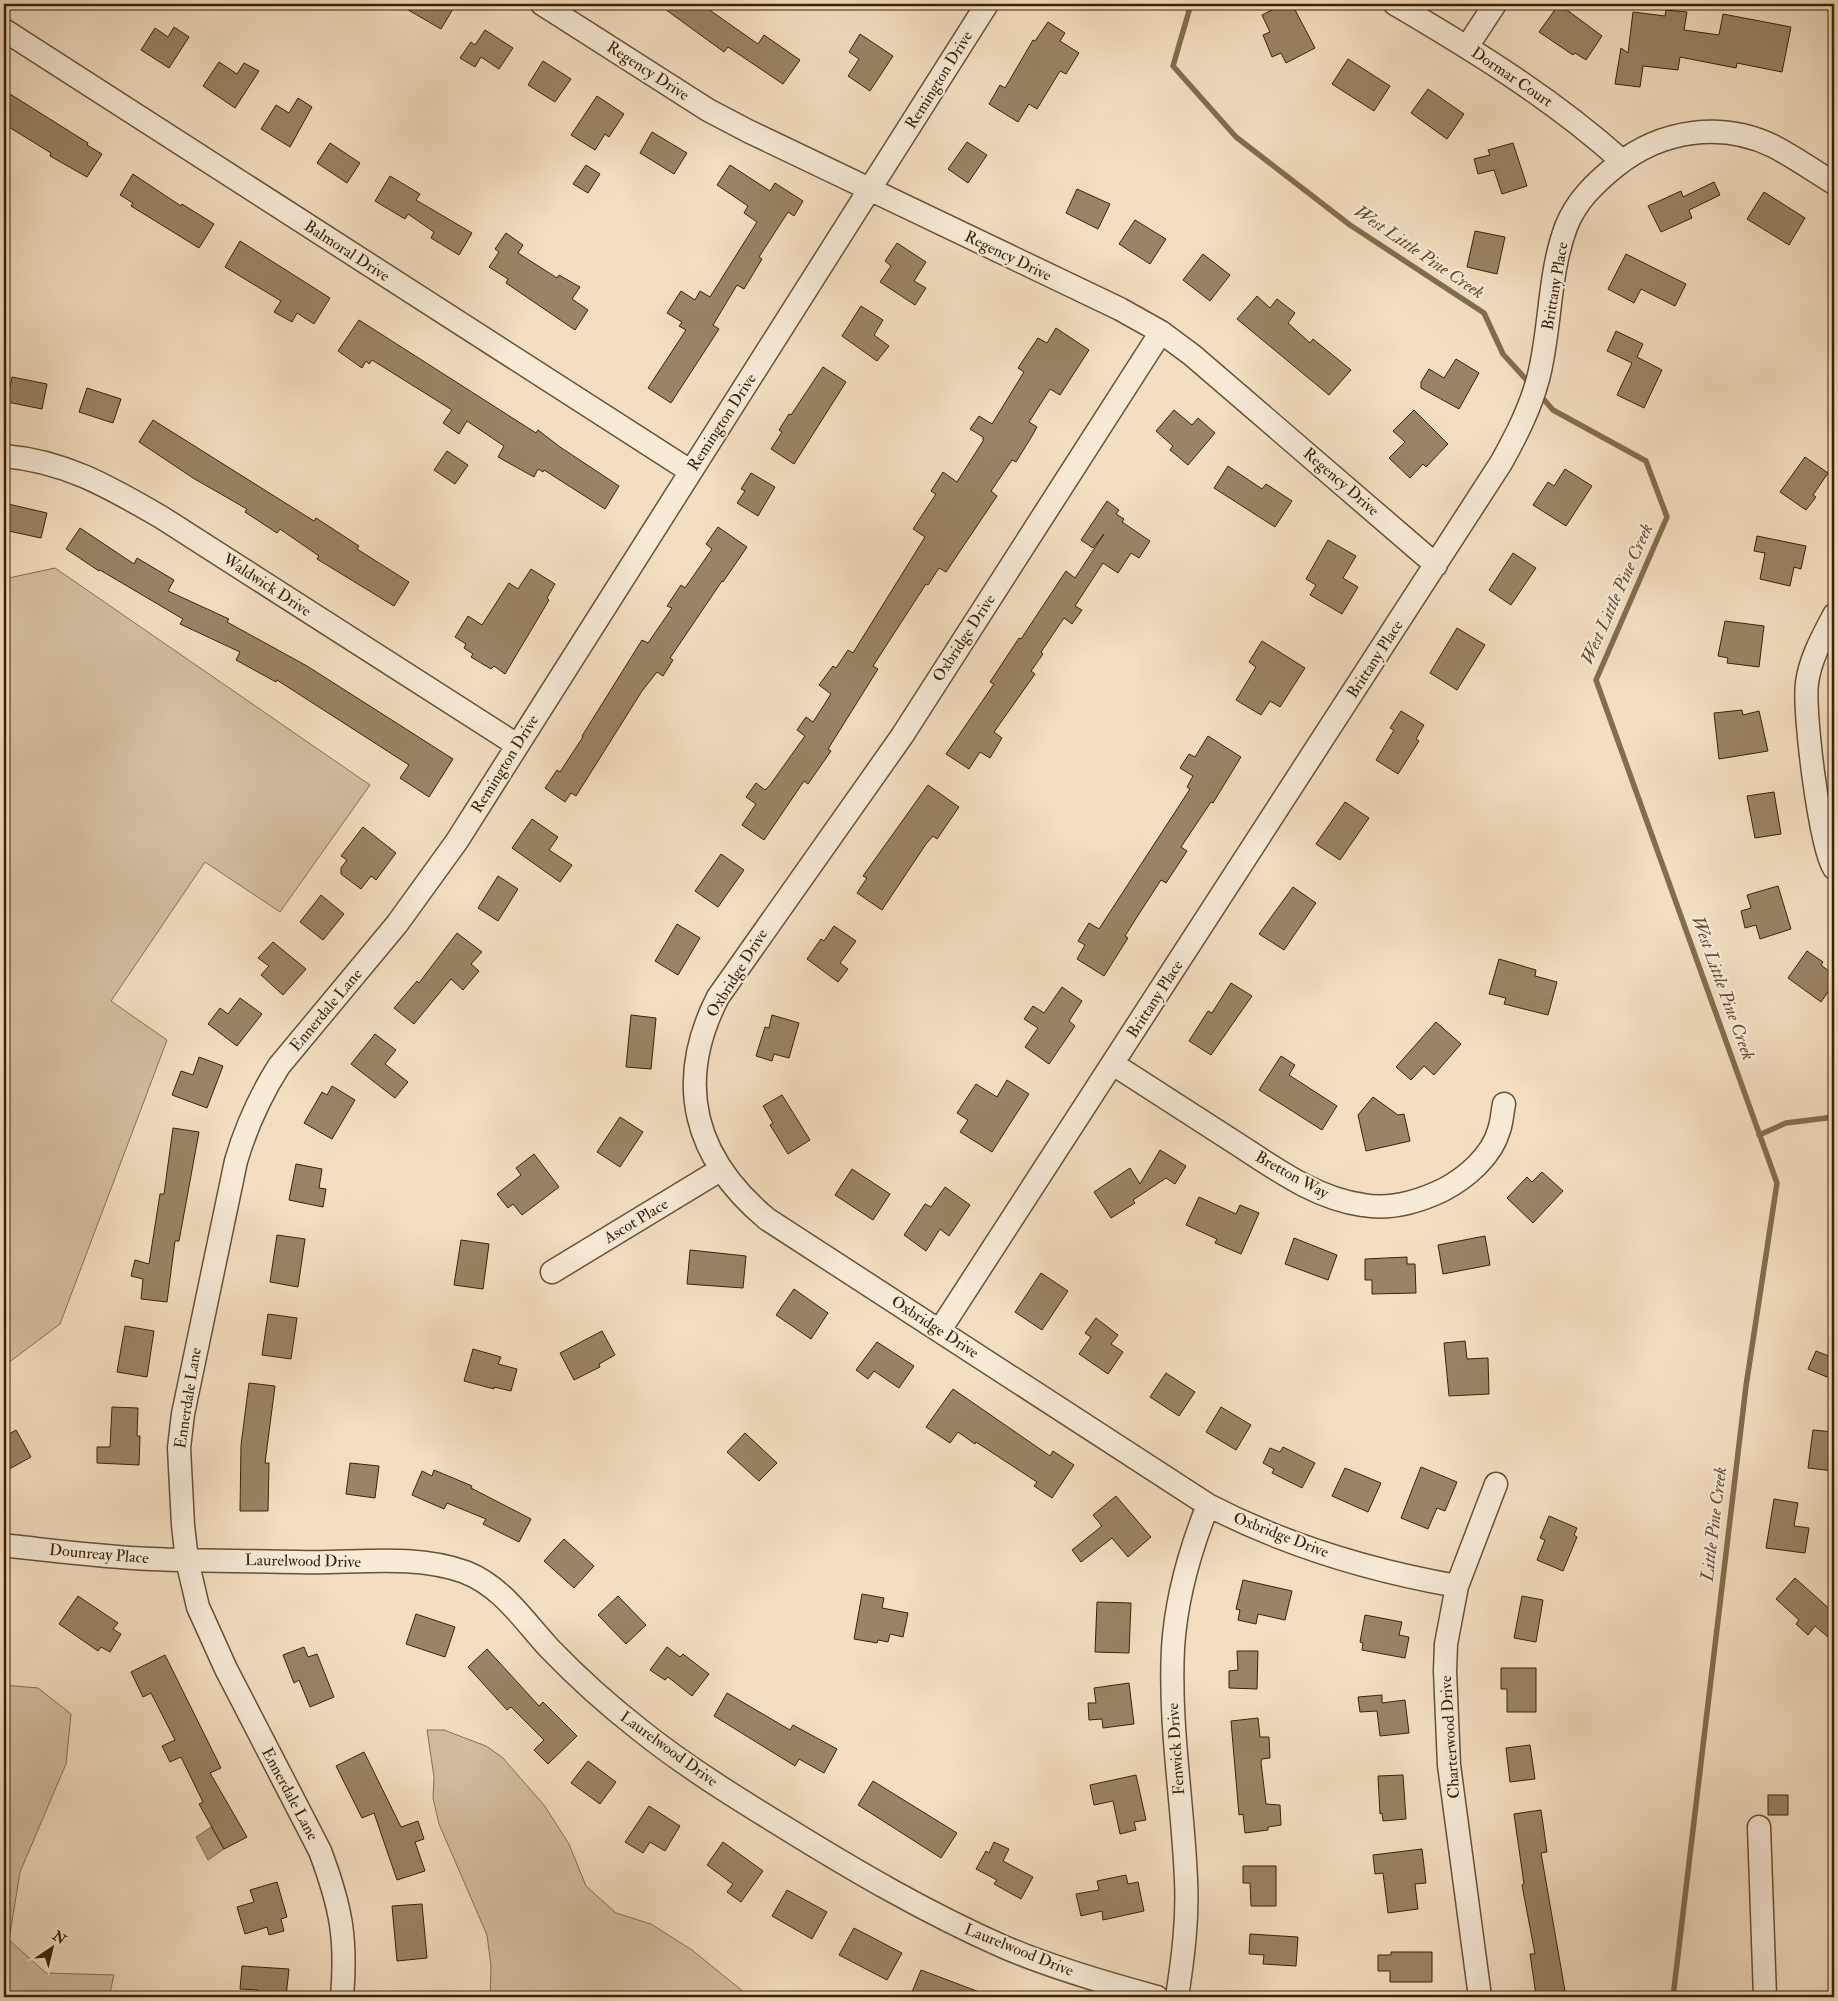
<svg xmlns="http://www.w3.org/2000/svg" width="1838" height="2001" font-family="'IM FELL Double Pica',serif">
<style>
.green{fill:#d3bea1;stroke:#867052}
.water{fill:#b39e81;stroke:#826d4f}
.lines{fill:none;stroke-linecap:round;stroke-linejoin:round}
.stream{stroke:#826d4f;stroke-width:5.5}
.building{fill:#998466;stroke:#382304}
.minor-casing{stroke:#675233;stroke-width:25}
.minor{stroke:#f7ead7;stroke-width:22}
.labels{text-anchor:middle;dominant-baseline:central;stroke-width:4.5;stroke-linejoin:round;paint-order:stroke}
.street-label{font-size:16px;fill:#382304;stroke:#f7ead7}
.water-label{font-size:18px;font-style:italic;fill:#634e30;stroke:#f7ead7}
</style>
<rect width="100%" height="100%" fill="#f3dec1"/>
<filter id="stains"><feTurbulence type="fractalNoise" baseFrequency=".004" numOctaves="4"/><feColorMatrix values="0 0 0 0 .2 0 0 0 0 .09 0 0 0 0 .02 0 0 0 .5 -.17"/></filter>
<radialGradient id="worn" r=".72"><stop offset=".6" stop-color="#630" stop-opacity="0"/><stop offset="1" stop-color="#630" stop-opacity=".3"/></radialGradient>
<path class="green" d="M55 568 370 785 280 912 205 862 111 1001 167 1040 60 1324 4 1366V579Z
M4 1685 38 1688 71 1714 66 1764 20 1872 9 1940 46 1973 114 1975 109 1997H4Z
M427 1730H444L486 1746 502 1757 544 1805 569 1844 586 1886 616 1913 651 1924 692 1950 750 1997H490L491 1966 487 1935 439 1824 433 1798 434 1777Z"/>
<path class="water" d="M211 1827 224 1849 208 1860 196 1837Z"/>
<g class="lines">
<path class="stream" d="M1191 4 1173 66 1236 137 1350 225 1484 313 1503 354 1531 385
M1539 394 1553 410 1646 461 1667 517 1596 680 1777 1183 1746 1386 1673 1997
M1759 1135 1786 1123 1834 1117"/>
</g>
<path class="building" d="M398 4H456L441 29Z
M658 4H701L758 44 764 35 800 60 783 84 728 47 724 52Z
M1284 4H1292L1315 48 1286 63 1281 53 1272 57 1263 35 1270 32 1262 15Z
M1559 4 1602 36 1586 60 1575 53 1573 55 1539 32Z
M1666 10 1687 12 1684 30 1719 35 1723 14 1791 27 1782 72 1737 63 1736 68 1680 57 1678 70 1643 66 1640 87 1615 84 1621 48 1628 53 1633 12 1665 16Z
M1048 22 1065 33 1060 41 1079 53 1066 74 1060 71 1037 109 1029 104 1018 122 989 104 1000 85 1005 88 1033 40 1035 41Z
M174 27 189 37 169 68 141 50 155 28 168 37Z
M485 30 513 48 499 69 481 57 475 67 460 58 471 42 475 45Z
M860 34 893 56 870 91 848 76 859 59 849 52Z
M1348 59 1390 86 1374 111 1332 84Z
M543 61 571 79 555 102 528 85Z
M219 62 237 74 244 63 259 71 235 108 203 86Z
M1428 89 1464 114 1447 139 1411 113Z
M10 94 88 143 87 145 102 154 87 177 50 156 51 153 4 124V104Z
M597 96 624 114 609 137 605 134 595 150 571 135Z
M298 98 312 107 290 147 261 129 276 105 289 113Z
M652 132 687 153 674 174 640 153Z
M967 142 987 155 968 183 948 169Z
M330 143 360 163 347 183 317 163Z
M1513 143 1527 186 1502 194 1494 170 1478 174 1474 159 1490 155 1488 150Z
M586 165 600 174 588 193 573 184Z
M730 165 770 191 775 183 803 201 794 216 788 212 759 257 762 259 744 289 737 285 713 325 719 329 671 403 648 388 686 330 679 326 682 322 667 313 681 291 695 300 700 291 710 297 757 222 744 213 748 206 717 185Z
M133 174 181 206 182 204 214 224 199 248 131 206 133 203 120 195Z
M390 176 420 194 416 200 472 233 459 255 431 238 434 232 408 214 405 219 375 201Z
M1714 182 1720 195 1689 210 1692 218 1661 232 1648 206 1681 191 1683 197Z
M1077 189 1110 204 1098 229 1066 213Z
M1764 192 1805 218 1789 245 1747 219Z
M1135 220 1166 239 1150 264 1119 244Z
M1475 231 1505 237 1497 274 1467 267Z
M506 233 523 245 518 253 557 278 559 275 580 287 572 299 588 310 575 330 506 283 508 279 489 267 499 252 495 249Z
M240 241 330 298 314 324 297 313 292 322 274 312 281 301 225 267Z
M897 243 926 262 914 281 926 288 915 305 880 282 891 266 885 261Z
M1203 254 1230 275 1210 301 1183 280Z
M1626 254 1686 284 1675 306 1641 289 1634 303 1608 289Z
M1257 296 1270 308 1277 299 1295 313 1288 323 1310 343 1313 339 1351 370 1329 395 1237 319Z
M861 306 883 320 874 335 889 346 877 361 842 336Z
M359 320 536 433 538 430 560 447 619 486 605 509 544 470 543 472 538 469 534 477 498 457 504 446 467 421 459 434 443 423 452 410 372 360 369 364 366 361 362 368 338 351Z
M1056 328 1089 350 1060 395 1050 389 1029 422 1037 427 1032 436 1016 462 1012 460 991 491 997 496 946 572 939 568 928 585 926 584 873 666 878 669 828 749 831 751 808 784 804 781 764 840 742 825 756 804 746 797 756 783 765 790 770 785 805 736 797 730 806 717 813 722 831 694 819 685 833 666 836 668 848 650 853 653 925 537 913 529 936 494 931 491 943 472 957 482 983 441V437L970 429 979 416 992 424 1024 372 1018 368 1038 338 1047 343Z
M1616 331 1643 344 1637 357 1662 370 1644 408 1617 395 1632 363 1607 351Z
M1456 359 1479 373 1459 409 1421 388V382L1429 369 1444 378Z
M823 367 846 382 794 464 771 449 782 432 779 430 789 414 791 415Z
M12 377 47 384 42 409 7 402Z
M87 388 121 399 113 423 79 412Z
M1174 410 1192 425 1198 418 1215 433 1188 465 1170 450 1173 446 1156 431Z
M1414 410 1448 444 1426 467 1423 464 1410 478 1389 458 1405 442 1393 431Z
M153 420 314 521 316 518 359 546 357 549 409 582 394 606 317 559 319 556 280 529 277 533 245 512 247 509 193 478 139 442Z
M447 451 468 465 455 484 434 470Z
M1805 457 1828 473 1813 495 1816 497 1806 510 1780 492Z
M1228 466 1262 489 1266 484 1292 501 1275 527 1214 488Z
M1565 469 1592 486 1566 526 1533 505 1548 482 1554 486Z
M751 473 775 487 758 516 737 503 745 491 741 489Z
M1107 501 1119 510 1116 514 1124 519 1122 522 1150 541 1139 558 1131 553 1118 573 1103 563 1075 606 1082 610 1072 624 1064 618 1041 652 1043 654 1031 671 1035 674 994 732 1002 738 990 758 980 752 969 769 946 754 994 684 990 682 1019 638 1021 639 1066 571 1075 578 1104 534 1093 548 1081 540Z
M4 503 47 513 41 538 4 530Z
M718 527 747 547 723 582 722 581 670 658 673 660 663 676 657 672 642 691 576 796 571 793 565 802 545 788 557 770 560 772 583 737 582 736 642 640 648 643 672 608 667 606 681 585 685 588 712 549 706 544Z
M80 528 134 564 137 558 174 580 168 591 229 619 227 622 307 666 453 759 429 797 400 778 409 765 277 680 276 682 236 660 240 652 180 624 183 619 100 570 99 571 66 549Z
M1757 536 1806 546 1801 569 1794 567 1790 586 1760 579 1765 553 1754 551Z
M1328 540 1356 556 1343 578 1358 587 1342 614 1310 595 1316 585 1306 579Z
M1513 553 1536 568 1511 605 1489 590Z
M531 569 555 584 547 598 549 600 505 674 494 666 491 669 471 657 473 654 464 648 466 644 455 637 468 616 482 625 509 583 518 589Z
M1725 621 1764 626 1759 667 1727 663 1728 658 1718 656Z
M1457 628 1485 645 1457 690 1430 673Z
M1262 641 1305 668 1280 707 1270 701 1261 715 1236 700 1256 667 1249 662Z
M1742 710 1743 715 1759 711 1768 751 1719 759 1714 713Z
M1401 711 1424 725 1416 739 1419 741 1398 774 1376 760 1394 730 1390 728Z
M1208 736 1241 757 1213 803 1211 802 1181 847 1187 851 1166 883 1161 880 1137 917 1125 936 1128 938 1104 976 1077 959 1085 945 1078 941 1089 923 1099 929 1190 789 1187 787 1193 776 1180 768 1189 754 1195 757Z
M928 785 959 807 937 839 933 836 926 844 882 910 857 893 867 878 863 876Z
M1774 792 1781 834 1755 838 1747 796Z
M1345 802 1369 818 1340 860 1316 844Z
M532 819 558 837 549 850 572 865 560 882 512 848Z
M363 827 396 853 376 880 371 876 361 889 341 874V868L347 860 341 856Z
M721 854 744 870 718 907 695 891Z
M498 876 518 889 498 921 478 908Z
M1778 886 1791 929 1760 939 1756 925 1745 928 1741 911 1751 908 1747 895Z
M1293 887 1316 903 1284 950 1259 934Z
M321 895 344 914 323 940 300 922Z
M677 924 700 938 678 975 655 961Z
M834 926 856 941 840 963 848 969 838 982 807 959 821 939 824 941Z
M457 933 482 952 471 964 479 971 463 990 451 979 414 1024 394 1008 417 981 419 983Z
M273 942 306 969 283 995 261 975 269 966 258 958Z
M1807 951 1823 962 1821 965 1834 975V983L1821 1002 1788 978Z
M1499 959 1536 970 1535 976 1557 982 1548 1015 1504 1004 1506 998 1489 994Z
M1231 983 1252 996 1211 1055 1189 1041 1208 1011 1212 1013Z
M1062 987 1082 1001 1069 1021 1075 1026 1049 1064 1025 1047 1038 1028 1024 1019 1033 1006 1044 1013Z
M240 998 262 1014 237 1046 208 1024 220 1008 228 1014Z
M631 1015 656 1018 651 1069 626 1067Z
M772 1015 799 1023 789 1058 774 1054 772 1061 756 1056 765 1027 769 1028Z
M1436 1022 1461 1044 1434 1075 1424 1066 1411 1080 1396 1067Z
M375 1034 396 1050 385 1064 408 1082 395 1098 351 1064Z
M1281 1056 1295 1065 1289 1075 1337 1106 1322 1130 1259 1090Z
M199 1057 223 1066 207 1108 172 1095 181 1071 193 1075Z
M1007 1080 1029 1094 992 1152 960 1132 968 1120 957 1113 976 1084 997 1097Z
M332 1086 355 1100 332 1139 304 1123 322 1092 327 1095Z
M782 1095 810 1140 788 1154 770 1125 773 1123 763 1106Z
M1373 1097 1398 1115 1404 1114 1410 1141 1366 1151 1358 1115Z
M620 1117 643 1132 620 1167 597 1152Z
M173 1128 199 1132 179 1241H175L167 1302 141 1299 143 1279 131 1276 135 1260 149 1264 160 1194H164Z
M1160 1150 1186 1166 1175 1184 1166 1178 1133 1200 1135 1203 1111 1218 1094 1192 1130 1168 1140 1184Z
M534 1154 559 1187 522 1215 513 1204 508 1208 497 1194 521 1175 516 1168Z
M296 1164 322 1169 319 1188 326 1189 323 1207 289 1200Z
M852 1169 890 1194 873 1220 835 1195Z
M1542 1172 1563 1191 1533 1223 1507 1198 1527 1177 1532 1182Z
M945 1187 970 1205 949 1236 940 1229 926 1251 904 1235 925 1204 931 1207Z
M1199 1197 1236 1214 1240 1205 1259 1213 1241 1254 1215 1243 1217 1239 1186 1225Z
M277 1235 305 1239 298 1287 270 1282Z
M1485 1236 1490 1265 1443 1274 1438 1245Z
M1294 1238 1337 1255 1328 1280 1285 1264Z
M461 1240 489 1244 483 1289 454 1285Z
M690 1250 746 1256 743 1288 687 1284Z
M1407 1257V1264H1415L1416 1293 1372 1294V1280H1365V1259Z
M1041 1273 1068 1291 1042 1330 1015 1312Z
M794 1289 828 1313 811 1339 776 1315Z
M268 1314 297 1318 291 1359 262 1355Z
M1096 1318 1118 1335 1111 1344 1123 1352 1108 1374 1079 1354 1091 1337 1085 1333Z
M125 1326 154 1331 147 1377 117 1372Z
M602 1331 615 1355 599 1364 600 1367 574 1380 560 1353Z
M1465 1341 1467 1359 1488 1358 1489 1394 1449 1396 1444 1343Z
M877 1342 914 1366 899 1388 874 1371 868 1379 856 1370Z
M473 1349 501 1357 498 1364 517 1369 511 1391 494 1387V1389L464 1381Z
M1816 1351 1834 1358V1380L1808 1369Z
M1166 1373 1195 1392 1179 1416 1150 1397Z
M249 1383 275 1386 265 1463H269L268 1511H240L241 1445Z
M953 1389 1050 1456 1053 1451 1074 1465 1052 1498 1034 1486 1037 1482 976 1442 975 1444 958 1432 950 1443 926 1427Z
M112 1407 138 1408 137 1436H140L139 1465 97 1463V1447H110Z
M1221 1407 1251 1425 1236 1450 1206 1432Z
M16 1430 31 1457 4 1472V1437Z
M1813 1430 1834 1432V1471L1808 1468Z
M745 1433 777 1463 759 1481 727 1452Z
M1283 1447 1315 1463 1302 1488 1272 1473 1274 1469 1263 1463 1270 1448 1280 1452Z
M350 1463 379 1466 375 1498 346 1494Z
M1421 1467 1457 1482 1445 1511 1437 1508 1428 1529 1401 1518Z
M1345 1468 1381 1483 1368 1512 1332 1496Z
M434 1470 472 1486 471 1488 531 1519 519 1542 483 1524 486 1519 447 1503 444 1509 412 1495 422 1471 432 1476Z
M1116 1496 1151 1537 1128 1557 1112 1538 1081 1562 1072 1550 1102 1526 1093 1515Z
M1774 1499 1798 1503 1794 1526 1809 1528 1805 1553 1766 1548Z
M1549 1516 1577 1528 1574 1535 1577 1537 1563 1571 1537 1560 1545 1540 1540 1538Z
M564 1539 594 1566 574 1588 544 1561Z
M1795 1578 1834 1613V1642L1815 1626 1808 1635 1796 1624 1799 1620 1776 1599Z
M1243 1580 1292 1591 1285 1620 1258 1614 1256 1624 1238 1620 1240 1610 1236 1609Z
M862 1594 884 1598 882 1608 908 1613 903 1637 890 1634 888 1642 878 1640 877 1643 854 1639Z
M78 1596 118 1623 113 1629 121 1634 110 1652 101 1647 98 1651 59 1624Z
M618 1596 646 1625 626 1644 598 1615Z
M1522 1596 1543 1600 1536 1642 1514 1638Z
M1097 1602 1131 1603 1129 1653 1095 1652Z
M416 1614 455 1627 445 1657 406 1644Z
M1365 1615 1402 1622 1399 1635 1409 1637 1405 1658 1362 1650 1363 1643 1360 1642Z
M304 1647 308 1657 317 1654 334 1697 310 1707 299 1680 294 1683 283 1655Z
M667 1647 680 1657 683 1654 709 1674 692 1696 668 1677 665 1680 650 1670Z
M487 1649 539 1706 543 1702 577 1736 548 1764 534 1750 544 1740 511 1707 507 1710 468 1667Z
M1237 1651H1258L1257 1689 1229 1688V1671L1238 1670Z
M165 1655 221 1768 210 1773 247 1837 224 1849 199 1804 203 1802 181 1757 170 1762 162 1746 175 1740 151 1693 143 1697 131 1672Z
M1501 1668H1536V1712H1507V1689H1501Z
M1129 1683 1134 1724 1103 1728 1102 1719 1089 1720 1088 1703H1096L1094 1688Z
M727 1693 790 1730 793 1725 837 1749 824 1773 799 1759 795 1766 714 1716Z
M1382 1695V1703L1405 1700 1409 1733 1380 1736 1377 1711 1360 1712 1358 1697Z
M1258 1718 1260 1737H1269L1270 1758 1262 1759 1261 1762 1266 1804 1280 1805 1281 1825 1268 1827V1830L1245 1833 1243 1814 1239 1815 1231 1721Z
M1530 1745 1535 1779 1510 1782 1506 1748Z
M364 1752 401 1827 418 1821 424 1839 415 1842 425 1871 397 1880 374 1813 362 1818 336 1766Z
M588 1761 616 1782 600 1804 571 1783Z
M1136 1775 1146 1820 1134 1822 1136 1830 1120 1834 1113 1801 1094 1805 1090 1785Z
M1403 1775 1406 1819 1383 1821 1382 1813 1380 1814 1378 1776Z
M873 1781 957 1833 941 1858 858 1805Z
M1768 1795H1788V1815H1768Z
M649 1806 680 1826 665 1851 650 1842 643 1853 625 1842Z
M1541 1810 1547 1852 1541 1853 1565 1991 1536 1995 1530 1954H1535L1522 1885 1524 1884 1514 1814Z
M723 1842 763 1871 741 1902 727 1892 733 1884 707 1865Z
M994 1842 1009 1849 1003 1861 1033 1877 1021 1899 994 1884 997 1880 976 1869 986 1851 989 1853Z
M1422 1849 1426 1883 1415 1884 1418 1909 1388 1913 1383 1873 1375 1874 1373 1855Z
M1243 1866H1276V1906H1251L1250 1883H1243Z
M1126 1875 1128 1884 1138 1882 1144 1911 1103 1920 1102 1911 1081 1916 1076 1894 1099 1890 1097 1881Z
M277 1882 287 1917 281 1919 284 1931 269 1935 267 1927 245 1934 237 1907 254 1902 250 1890Z
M787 1890 827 1912 812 1939 772 1916Z
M422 1904 427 1958 397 1961 392 1906Z
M854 1928 902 1953 887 1980 839 1955Z
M1250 1934 1298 1937 1296 1966 1263 1964 1264 1955 1249 1954Z
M1391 1952H1432V1982H1390V1971H1378V1955H1391Z
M242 1966 289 1969 286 1997H257L258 1990 240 1989Z
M921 1970 990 1996V1997H910Z"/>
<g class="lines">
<defs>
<path id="minor" d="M542 4 708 110 748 131 1120 309 1161 332 1192 355 1436 565
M1395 4C1475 51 1553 99 1622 161
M4 30 690 471
M1467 47 1495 4
M1161 332 902 736 718 997C674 1083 694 1158 767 1219L1208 1505C1285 1545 1372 1571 1457 1586
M4 456C65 461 109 487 161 517L517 745
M1834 615C1823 636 1810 659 1807 683 1803 711 1820 846 1834 868
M1113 1064C1152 1089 1192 1115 1231 1140 1272 1166 1313 1198 1363 1205 1391 1210 1418 1202 1443 1190 1466 1178 1492 1156 1499 1130 1502 1122 1502 1113 1504 1104
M552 1272 720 1170
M940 1330 1501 463C1516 436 1530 409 1538 379 1551 330 1548 275 1566 227 1576 201 1595 183 1616 166 1661 130 1721 121 1773 146 1794 157 1814 171 1834 183
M10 1546C57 1551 104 1557 151 1559 200 1561 250 1561 299 1562 353 1564 412 1553 465 1572 503 1587 523 1620 550 1649 578 1678 608 1705 640 1730 685 1766 735 1797 784 1827 855 1871 927 1913 1004 1947 1053 1968 1105 1983 1157 1997
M1759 1827 1765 1997
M342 1997C347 1938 341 1907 320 1851L226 1669 198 1607 187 1560 183 1525 179 1448 183 1414 236 1161C246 1127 260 1096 279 1066L397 924 457 841 987 4
M1177 1997C1183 1958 1188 1919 1186 1880 1183 1803 1169 1726 1173 1648 1176 1600 1190 1550 1208 1505
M1480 1997 1449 1765 1445 1671 1446 1644 1457 1586 1496 1484"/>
</defs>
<use href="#minor" class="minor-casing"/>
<use href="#minor" class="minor"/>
</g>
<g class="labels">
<g class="street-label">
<text transform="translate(648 71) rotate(33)">Regency Drive</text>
<text transform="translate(1512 77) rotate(34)">Dormar Court</text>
<text transform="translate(939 80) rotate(-58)">Remington Drive</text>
<text transform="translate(347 251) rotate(33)">Balmoral Drive</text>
<text transform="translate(1008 256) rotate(26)">Regency Drive</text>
<text transform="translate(1555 286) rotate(-80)">Brittany Place</text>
<text transform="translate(722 422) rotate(-57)">Remington Drive</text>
<text transform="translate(1341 482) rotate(41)">Regency Drive</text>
<text transform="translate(267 585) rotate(33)">Waldwick Drive</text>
<text transform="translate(964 638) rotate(-57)">Oxbridge Drive</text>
<text transform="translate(1375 659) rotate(-57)">Brittany Place</text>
<text transform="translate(505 764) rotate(-58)">Remington Drive</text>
<text transform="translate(737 973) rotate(-58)">Oxbridge Drive</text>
<text transform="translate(1155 999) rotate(-57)">Brittany Place</text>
<text transform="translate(326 1010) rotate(-50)">Ennerdale Lane</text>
<text transform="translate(1292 1175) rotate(29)">Bretton Way</text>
<text transform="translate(636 1221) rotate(-31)">Ascot Place</text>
<text transform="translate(935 1327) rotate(33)">Oxbridge Drive</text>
<text transform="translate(188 1398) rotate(-81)">Ennerdale Lane</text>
<text transform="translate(1281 1535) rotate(21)">Oxbridge Drive</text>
<text transform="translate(99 1554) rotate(5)">Dounreay Place</text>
<text transform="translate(303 1561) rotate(1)">Laurelwood Drive</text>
<text transform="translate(1450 1737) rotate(-94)">Charterwood Drive</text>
<text transform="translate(669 1749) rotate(36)">Laurelwood Drive</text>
<text transform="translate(1176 1749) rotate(-94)">Fenwick Drive</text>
<text transform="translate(290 1794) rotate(62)">Ennerdale Lane</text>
<text transform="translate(1019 1950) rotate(22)">Laurelwood Drive</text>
</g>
<g class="water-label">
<text transform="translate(1419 252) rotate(34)">West Little Pine Creek</text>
<text transform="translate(1617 594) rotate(-66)">West Little Pine Creek</text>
<text transform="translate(1723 988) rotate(70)">West Little Pine Creek</text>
<text transform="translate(1714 1524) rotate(-83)">Little Pine Creek</text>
</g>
</g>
<rect width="1838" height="2001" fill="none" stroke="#f3dec1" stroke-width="20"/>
<rect x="5" y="5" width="1828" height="1991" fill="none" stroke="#382304" stroke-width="2.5"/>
<rect x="10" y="10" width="1818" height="1981" fill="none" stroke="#382304"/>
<g transform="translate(52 1948) rotate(35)" stroke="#f7ead7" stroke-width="4" paint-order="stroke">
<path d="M0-4L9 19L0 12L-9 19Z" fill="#382304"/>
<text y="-8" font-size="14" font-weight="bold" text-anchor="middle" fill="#382304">N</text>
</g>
<rect width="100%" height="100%" filter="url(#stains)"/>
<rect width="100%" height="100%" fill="url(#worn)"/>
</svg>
